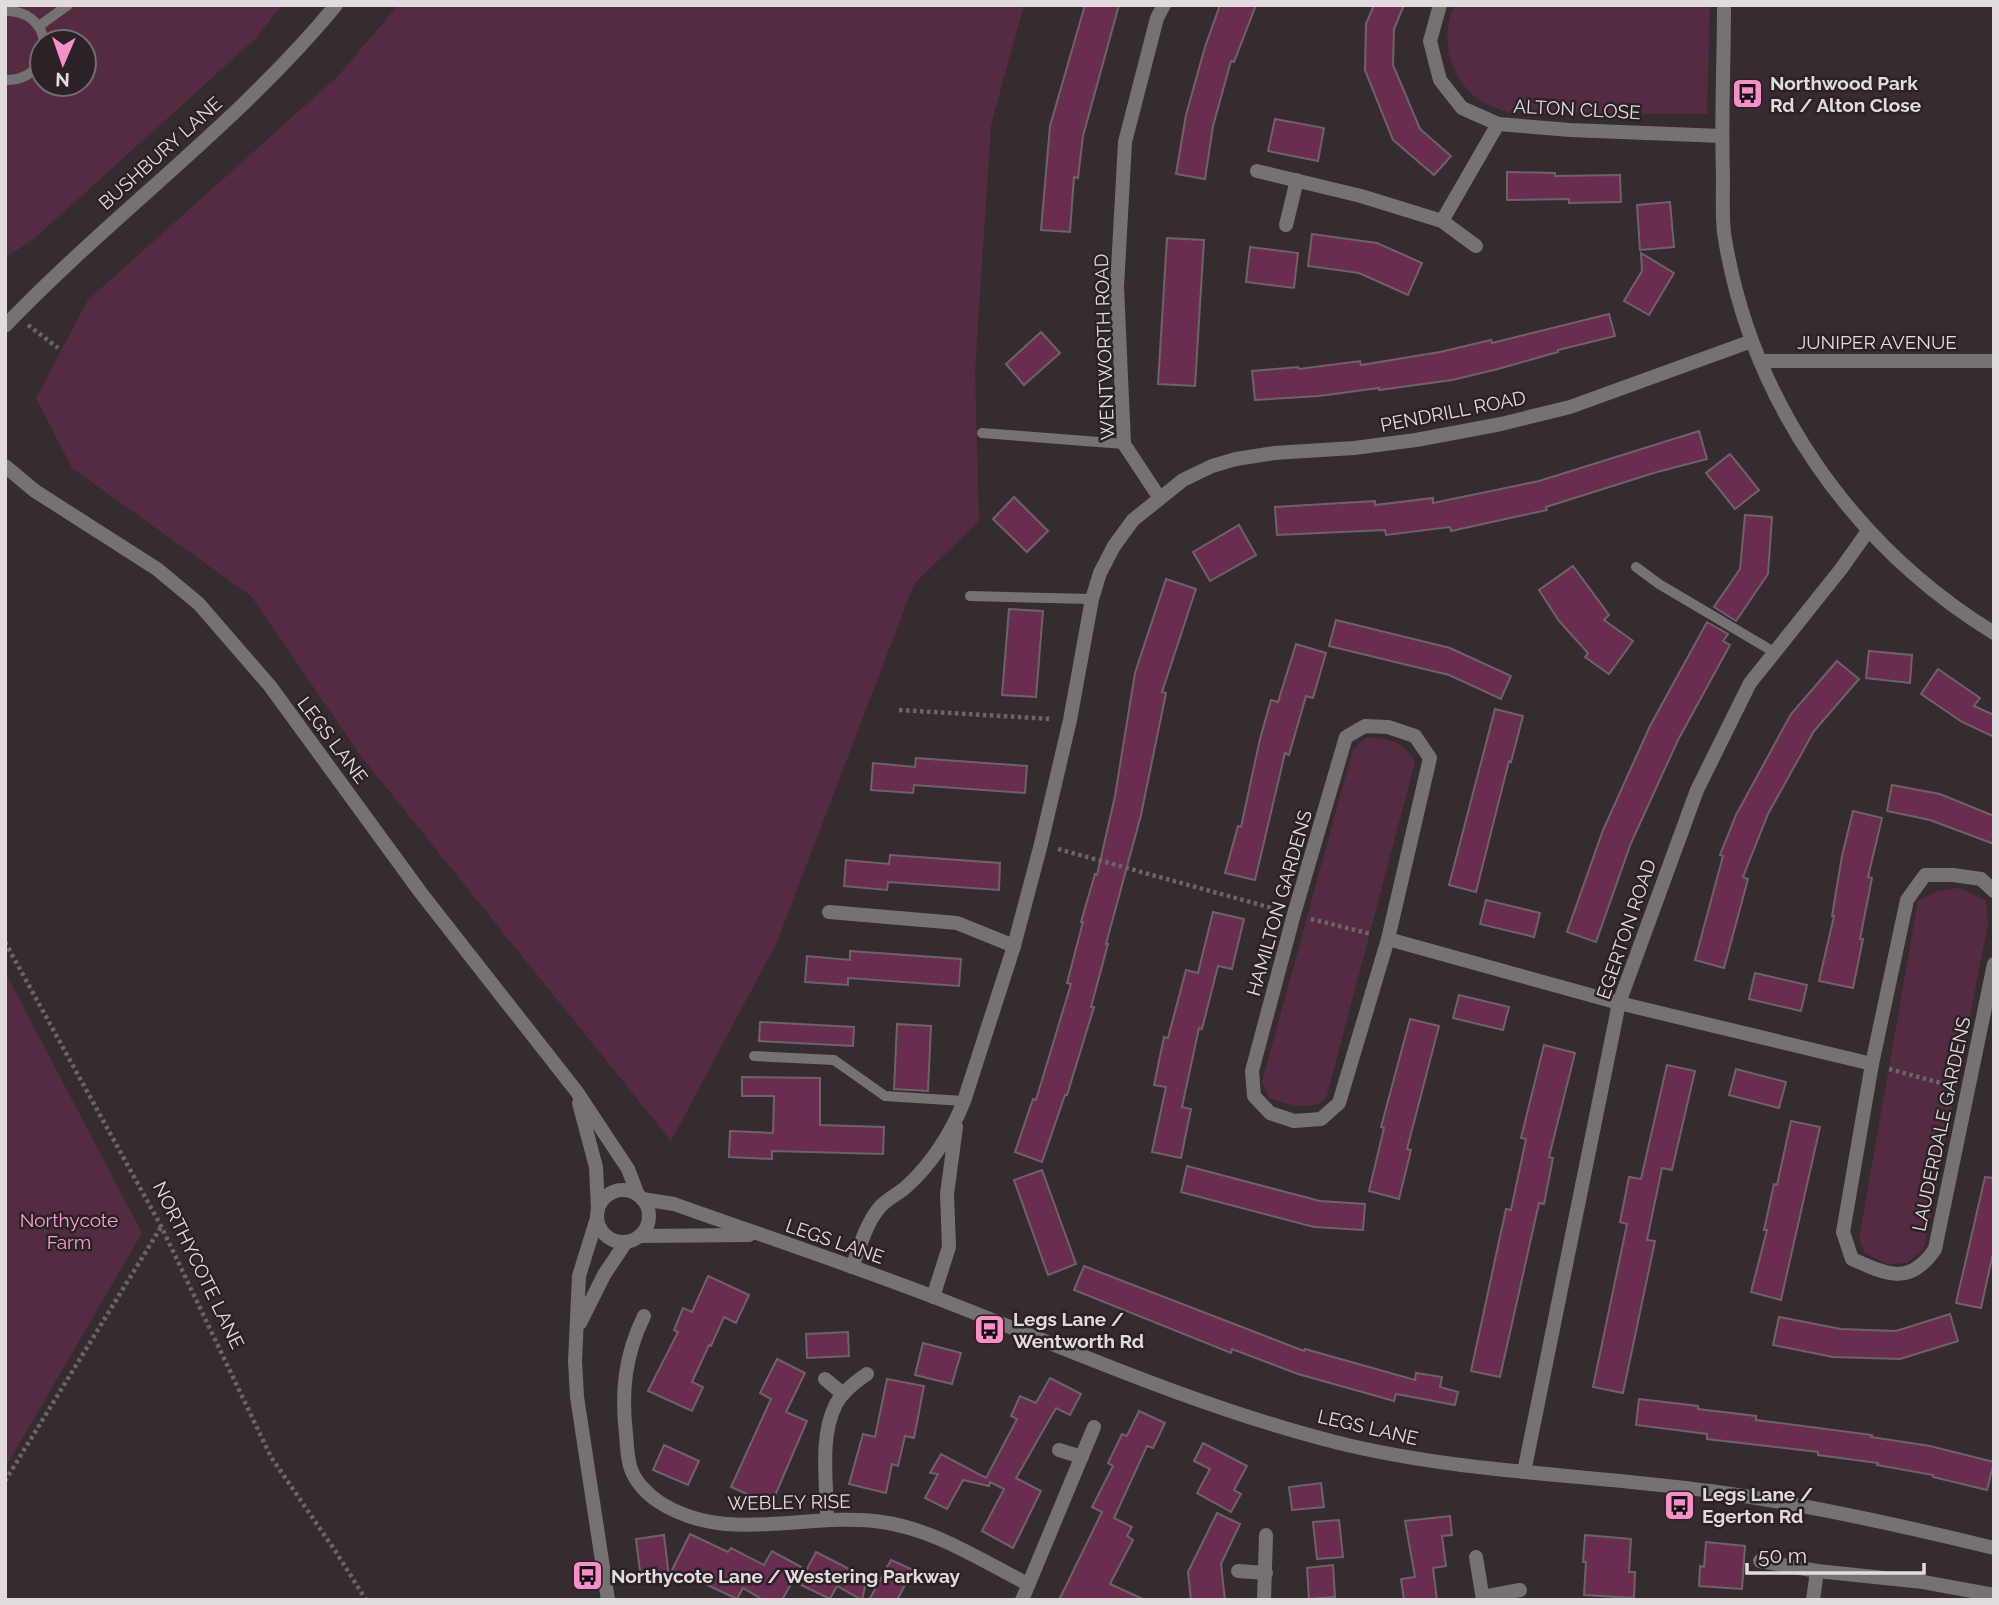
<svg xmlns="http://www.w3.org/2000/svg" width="1999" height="1605" viewBox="0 0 1999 1605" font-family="Raleway,sans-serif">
	<rect width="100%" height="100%" fill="#352c30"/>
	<g fill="#542b41" fill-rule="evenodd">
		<path d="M5 5H282L255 39 35 238 5 258ZM42 42H84V84H42Z"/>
		<path d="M398 5H1024L991 125 975 371 979 521 914 584 777 942 671 1141 360 755 251 596 72 468 36 398 88 300 339 75Z"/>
		<path d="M1454 5H1710L1707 114 1510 113C1500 109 1487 106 1479 100 1448 76 1440 40 1454 5Z"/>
		<path d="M1367 737C1391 739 1403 741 1415 762L1326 1099C1306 1112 1290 1105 1269 1098L1262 1082 1353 749Z"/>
		<path d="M1959 888 1986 900 1988 924 1924 1249 1907 1263 1886 1264 1865 1253 1859 1239 1918 901 1937 891Z"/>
		<path d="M5 972 142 1233 5 1468Z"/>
	</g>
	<g fill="#6a2d4f" stroke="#6d6367" stroke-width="2">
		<path d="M1085 5H1119L1083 136 1078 178 1074 177 1070 232 1041 230 1050 126Z"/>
		<path d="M1220 5H1256L1234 62 1231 61 1213 126 1205 179 1176 174 1186 115 1205 47Z"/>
		<path d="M1374 5H1404L1394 29 1393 65 1420 129 1451 156 1434 175 1393 140 1365 70 1366 24Z"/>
		<path d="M1275 119 1324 128 1318 161 1268 151Z"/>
		<path d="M1507 172 1555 173V176L1620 175 1621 202 1569 203V199L1507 200Z"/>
		<path d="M1670 202 1674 247 1640 250 1637 205Z"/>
		<path d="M1312 234 1377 243 1422 263 1408 295 1359 273 1308 266Z"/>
		<path d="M1167 238 1204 240 1195 386 1158 384Z"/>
		<path d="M1250 247 1298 253 1294 288 1246 282Z"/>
		<path d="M1641 253 1674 273 1649 315 1624 301 1642 271Z"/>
		<path d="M1609 314 1615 336 1558 350V352L1498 369 1452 380 1379 390V388L1319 396 1255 400 1252 371 1298 367 1299 369 1360 361 1361 365 1440 352 1491 340 1492 343Z"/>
		<path d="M1041 332 1060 353 1024 385 1006 364Z"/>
		<path d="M1699 431 1707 459 1657 472 1546 507 1547 510 1451 531 1450 527 1386 535 1385 530 1277 535 1275 507 1375 501V505L1433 498V503L1539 481Z"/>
		<path d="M1730 454 1759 490 1735 509 1706 473Z"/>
		<path d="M1014 497 1048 531 1027 552 993 519Z"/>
		<path d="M1745 515 1772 517 1768 574 1736 621 1714 607 1740 569Z"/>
		<path d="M1239 525 1256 555 1210 581 1193 552Z"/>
		<path d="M1573 566 1609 615 1604 620 1633 641 1609 674 1585 657 1588 653 1559 621 1539 590Z"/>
		<path d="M1166 579 1196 589 1162 692 1166 693 1141 815 1106 944H1108L1091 1007H1094L1067 1095H1065L1042 1162 1015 1152 1033 1099 1036 1100 1071 984 1067 983 1083 922H1081L1095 874 1097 875 1115 796 1135 673Z"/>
		<path d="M1009 609 1043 611 1036 697 1002 695Z"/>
		<path d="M1336 620 1450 648 1511 676 1501 699 1449 675 1329 646Z"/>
		<path d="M1707 622 1728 634 1723 641 1730 645 1678 740 1631 843 1596 942 1567 932 1603 830 1650 726Z"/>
		<path d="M1296 644 1326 653 1313 698 1306 696 1289 755 1285 753 1255 880 1225 873 1238 826 1241 827 1260 739 1271 700 1278 702Z"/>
		<path d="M1869 651 1912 655 1910 683 1866 678Z"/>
		<path d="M1837 661 1859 679 1814 731 1768 814 1743 877 1748 879 1724 968 1695 960 1723 856 1720 855 1736 815 1791 714Z"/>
		<path d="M1938 669 1980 698 1974 706 1994 715V737L1962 722 1921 694Z"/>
		<path d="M1495 709 1523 716 1511 762 1509 761 1476 892 1449 885Z"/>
		<path d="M916 758 1027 766 1025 793 914 785 913 793 871 790 873 763 915 767Z"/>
		<path d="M1892 785 1940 794 1994 816V844L1930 820 1887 811Z"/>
		<path d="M1853 811 1882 818 1868 877 1872 878 1860 939H1863L1853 988 1819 981 1834 916H1832L1842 856Z"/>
		<path d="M890 855 1000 863 999 890 888 882 887 890 844 886 846 860 889 864Z"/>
		<path d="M1486 900 1540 913 1534 937 1480 924Z"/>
		<path d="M1213 912 1244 919 1232 969 1218 966 1202 1029 1199 1028 1182 1107 1191 1109 1181 1158 1152 1152 1166 1087 1154 1085 1164 1037 1168 1038 1186 970 1198 973Z"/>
		<path d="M850 951 961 959 959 986 848 978V985L805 982 807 956 850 960Z"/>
		<path d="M1755 973 1807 985 1801 1011 1749 999Z"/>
		<path d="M1459 995 1509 1007 1503 1030 1453 1018Z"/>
		<path d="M1410 1019 1439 1026 1407 1149 1411 1150 1399 1199 1369 1191 1384 1128 1381 1127Z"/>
		<path d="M760 1022 854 1027 853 1046 759 1041Z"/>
		<path d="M897 1024 931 1026 928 1091 894 1089Z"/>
		<path d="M1544 1045 1575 1053 1549 1157 1553 1158 1544 1204 1539 1203 1500 1377 1471 1371 1506 1209 1511 1210 1526 1139 1521 1138Z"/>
		<path d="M1667 1065 1695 1071 1672 1170 1662 1168 1647 1240 1655 1241 1623 1393 1593 1387 1627 1224 1620 1222 1629 1177 1641 1179Z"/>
		<path d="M1736 1069 1786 1082 1779 1108 1729 1095Z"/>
		<path d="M742 1077 820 1078V1125L884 1127 883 1154 772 1151V1159L729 1157 730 1131 773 1133 774 1096H742Z"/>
		<path d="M1791 1121 1820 1127 1781 1300 1751 1292 1767 1230H1764L1774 1184 1777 1185Z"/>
		<path d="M1187 1166 1320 1201 1365 1204 1363 1230 1314 1227 1181 1192Z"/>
		<path d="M1042 1170 1076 1264 1048 1275 1014 1180Z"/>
		<path d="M1985 1177 1994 1178V1249L1981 1308 1956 1303Z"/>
		<path d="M1084 1266 1304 1351 1305 1349 1415 1380 1416 1373 1442 1377 1440 1387 1458 1392 1455 1405 1396 1394 1394 1401 1298 1374 1232 1349 1231 1353 1074 1290Z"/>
		<path d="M708 1276 749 1295 736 1323 724 1317 711 1346 709 1345 692 1382 703 1387 692 1411 648 1391 678 1332 674 1330 683 1308 692 1312Z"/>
		<path d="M1950 1314 1958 1341 1900 1359 1833 1357 1773 1345 1779 1317 1841 1329 1896 1331Z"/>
		<path d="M848 1332 849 1356 807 1358 806 1334Z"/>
		<path d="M923 1343 961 1353 952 1384 915 1375Z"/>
		<path d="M777 1359 805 1373 786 1412 807 1421 771 1505 731 1487 771 1399 760 1393Z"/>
		<path d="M1050 1378 1081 1394 1070 1415 1056 1408 1016 1478 1041 1491 1013 1548 982 1531 1004 1489 990 1482 989 1486 963 1480 947 1509 925 1498 938 1474 930 1473 941 1454 986 1478 1017 1419 1011 1416 1020 1396 1036 1403Z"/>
		<path d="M887 1379 924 1386 914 1438 905 1436 898 1466 892 1464 886 1493 849 1484 863 1434 875 1437Z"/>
		<path d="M1639 1399 1698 1406V1409L1756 1416V1420L1872 1435 1871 1437 1930 1446 1994 1462 1987 1490 1933 1477V1475L1877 1465 1878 1463 1818 1455V1452L1707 1439V1434L1636 1425Z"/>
		<path d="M1139 1411 1165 1423 1153 1448 1147 1446 1114 1518 1132 1527 1127 1536 1133 1540 1110 1584 1145 1600H1059L1102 1512 1092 1507 1113 1466 1108 1463 1122 1434 1127 1436Z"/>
		<path d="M1203 1443 1247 1466 1234 1490 1241 1494 1231 1512 1197 1493 1210 1469 1194 1461Z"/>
		<path d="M664 1445 699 1461 688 1485 653 1470Z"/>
		<path d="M1321 1483 1324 1507 1292 1510 1289 1487Z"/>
		<path d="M1217 1513 1240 1524 1221 1564 1225 1600H1191L1188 1572Z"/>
		<path d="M1450 1516 1452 1535 1442 1536 1446 1566 1433 1568 1437 1600H1404L1401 1579 1415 1577 1405 1521Z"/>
		<path d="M1339 1520 1343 1557 1317 1559 1313 1522Z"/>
		<path d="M690 1534 728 1552 731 1548 764 1565 772 1551 801 1567 782 1600H763L743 1588 737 1599 686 1575 669 1576Z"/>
		<path d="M664 1535 669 1577 641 1579 636 1539Z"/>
		<path d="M1585 1535 1631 1539 1629 1572H1635L1634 1598 1584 1595 1586 1562H1583Z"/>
		<path d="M1706 1542 1745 1546 1742 1589 1699 1586 1700 1566 1704 1567Z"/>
		<path d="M816 1552 867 1578 862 1600 837 1586 830 1599 799 1584Z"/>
		<path d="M891 1560 913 1570 897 1600H869Z"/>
		<path d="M1333 1565 1335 1597 1309 1599 1307 1568Z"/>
	</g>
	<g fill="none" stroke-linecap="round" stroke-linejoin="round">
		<g stroke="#6c6467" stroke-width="4.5" stroke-dasharray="3.5 3.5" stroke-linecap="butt">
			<path d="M28 325 58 348"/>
			<path d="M899 710 1052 719"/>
			<path d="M1058 849 1279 910"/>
			<path d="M1311 919 1371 934"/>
			<path d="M5 942 161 1226 271 1457 336 1552 366 1600"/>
			<path d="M1889 1069 1952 1086"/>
			<path d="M5 1481 161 1227"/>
		</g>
		<g stroke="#767173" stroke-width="10">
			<path d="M5 11C25 10 42 22 44 42"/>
			<path d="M39 26 68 5"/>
			<path d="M5 80C23 80 33 74 42 59"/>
			<path d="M982 433 1124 444"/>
			<path d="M1636 567 1659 584 1774 652"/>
			<path d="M970 596 1092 599"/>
			<path d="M754 1056 834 1060 885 1096 964 1101"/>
		</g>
		<g stroke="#767173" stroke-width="14">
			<path d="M1440 5 1430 41 1440 80 1462 108 1498 124 1570 130 1722 136"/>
			<path d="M1724 5C1724 62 1721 118 1723 175 1723 194 1722 214 1724 233 1750 400 1851 545 1994 633"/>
			<path d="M1257 171 1361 196 1442 221 1476 246"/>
			<path d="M1442 221 1498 124"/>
			<path d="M1286 225 1297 180"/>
			<path d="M1760 361H1994"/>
			<path d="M1159 497 1124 444 1117 287 1125 142 1157 18 1164 5"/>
			<path d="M1365 726 1388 727 1415 736 1430 758 1388 939 1339 1103 1321 1119 1294 1121 1270 1113 1254 1096 1252 1071 1294 914 1346 737Z"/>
			<path d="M1994 891 1981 879 1953 875H1925L1907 900 1872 1064 1843 1232 1852 1259C1888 1275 1910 1286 1935 1249L1994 964"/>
			<path d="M829 912 957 923 1014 946"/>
			<path d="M1388 939 1619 1003 1872 1064"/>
			<path d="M642 1199 674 1204C761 1235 848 1264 934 1297 1066 1348 1197 1407 1335 1442 1458 1473 1585 1474 1710 1491 1806 1504 1900 1525 1994 1548"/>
			<path d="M640 1236 749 1235"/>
			<path d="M852 1267C860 1247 866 1223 880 1207 887 1199 898 1194 906 1187 931 1165 952 1132 964 1101L1014 946 1041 844 1070 720 1092 599 1100 573 1114 546 1133 520 1183 480 1212 466 1236 459 1274 453 1354 448 1416 440 1501 424 1570 407 1752 341"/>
			<path d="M933 1297 949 1247 947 1194 956 1127"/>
			<path d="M644 1316C625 1355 621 1391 626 1434 627 1444 627 1456 630 1466 634 1481 647 1494 659 1502 727 1546 807 1511 882 1522 934 1529 982 1561 1028 1584"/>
			<path d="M825 1379 843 1394"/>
			<path d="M1059 1450 1082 1457"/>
			<path d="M1524 1472 1619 1003 1697 790 1750 683 1841 569 1868 531"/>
			<path d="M827 1519C827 1483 819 1437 836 1404 843 1391 855 1382 867 1374"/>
			<path d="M1476 1557 1483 1600"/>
			<path d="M1760 1561 1817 1571 1923 1582 1994 1595"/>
			<path d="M1238 1571 1266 1573"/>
			<path d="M1483 1597 1520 1590"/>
			<path d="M1022 1600 1094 1427"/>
			<path d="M1264 1600 1266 1535"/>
			<path d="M1813 1600 1817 1571"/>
		</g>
		<g stroke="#767173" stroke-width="14">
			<path d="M5 326C111 215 238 124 336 5"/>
			<path d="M5 466 35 491 157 569 199 604 270 686 421 893 577 1092 628 1169 638 1195"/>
			<path d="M579 1103 596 1167 598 1210"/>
			<circle cx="623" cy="1216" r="26"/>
			<path d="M597 1218 579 1276 575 1361 577 1397 608 1600"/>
			<path d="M580 1323 604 1275 626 1242"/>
		</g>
	</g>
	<defs>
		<symbol id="bus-square" viewBox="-11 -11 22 22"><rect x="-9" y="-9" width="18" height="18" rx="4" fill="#fa8fc7" stroke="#2a2226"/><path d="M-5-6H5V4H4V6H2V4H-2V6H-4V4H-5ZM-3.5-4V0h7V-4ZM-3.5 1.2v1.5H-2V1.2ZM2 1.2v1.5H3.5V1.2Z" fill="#111"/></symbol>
	</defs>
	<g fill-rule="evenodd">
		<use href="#bus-square" x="1730" y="76" width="35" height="35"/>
		<use href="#bus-square" x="972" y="1312" width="35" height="35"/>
		<use href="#bus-square" x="1662" y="1488" width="35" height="35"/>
		<use href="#bus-square" x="570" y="1558" width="35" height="35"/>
	</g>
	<g text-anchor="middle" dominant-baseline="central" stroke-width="5" stroke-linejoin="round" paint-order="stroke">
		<g font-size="19" font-weight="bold" fill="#e1dbde" stroke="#2a2226" text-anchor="start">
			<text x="1770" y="83">Northwood Park<tspan x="1770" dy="22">Rd / Alton Close</tspan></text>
			<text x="1013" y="1319">Legs Lane /<tspan x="1013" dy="22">Wentworth Rd</tspan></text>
			<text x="1702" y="1494">Legs Lane /<tspan x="1702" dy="22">Egerton Rd</tspan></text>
			<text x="611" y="1576">Northycote Lane / Westering Parkway</text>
		</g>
		<g font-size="19" fill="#e1dbde" stroke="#2a2226">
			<text transform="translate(1577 109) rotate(3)">ALTON CLOSE</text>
			<text transform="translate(160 153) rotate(-42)">BUSHBURY LANE</text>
			<text x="1877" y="342">JUNIPER AVENUE</text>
			<text transform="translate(1104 347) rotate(-92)">WENTWORTH ROAD</text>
			<text transform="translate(1453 411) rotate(-11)">PENDRILL ROAD</text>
			<text transform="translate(333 740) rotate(53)">LEGS LANE</text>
			<text transform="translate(1279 903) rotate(-74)">HAMILTON GARDENS</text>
			<text transform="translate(1626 929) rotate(-71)">EGERTON ROAD</text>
			<text transform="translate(1941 1124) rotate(-78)">LAUDERDALE GARDENS</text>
			<text transform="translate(835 1241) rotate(19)">LEGS LANE</text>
			<text transform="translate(199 1265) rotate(64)">NORTHYCOTE LANE</text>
			<text transform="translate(1368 1427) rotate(13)">LEGS LANE</text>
			<text transform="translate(789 1502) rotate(-1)">WEBLEY RISE</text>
		</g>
		<g font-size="19" fill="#fd9ecf" stroke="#2a2226">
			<text x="69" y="1220">Northycote<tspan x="69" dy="22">Farm</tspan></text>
		</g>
	</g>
	<rect width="1999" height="1605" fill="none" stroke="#e1dbde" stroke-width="14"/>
	<g transform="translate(63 63) rotate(182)"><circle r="33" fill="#2a2226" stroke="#736c70" stroke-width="2"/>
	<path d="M0-5L12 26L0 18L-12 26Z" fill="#fa8fc7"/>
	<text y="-10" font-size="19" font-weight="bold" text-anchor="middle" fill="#e1dbde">N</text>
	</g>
	<path d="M1747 1563v10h177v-10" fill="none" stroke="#e1dbde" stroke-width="3.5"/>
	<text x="1758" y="1563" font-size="21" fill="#e1dbde" stroke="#2a2226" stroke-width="5" paint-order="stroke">50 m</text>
</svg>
